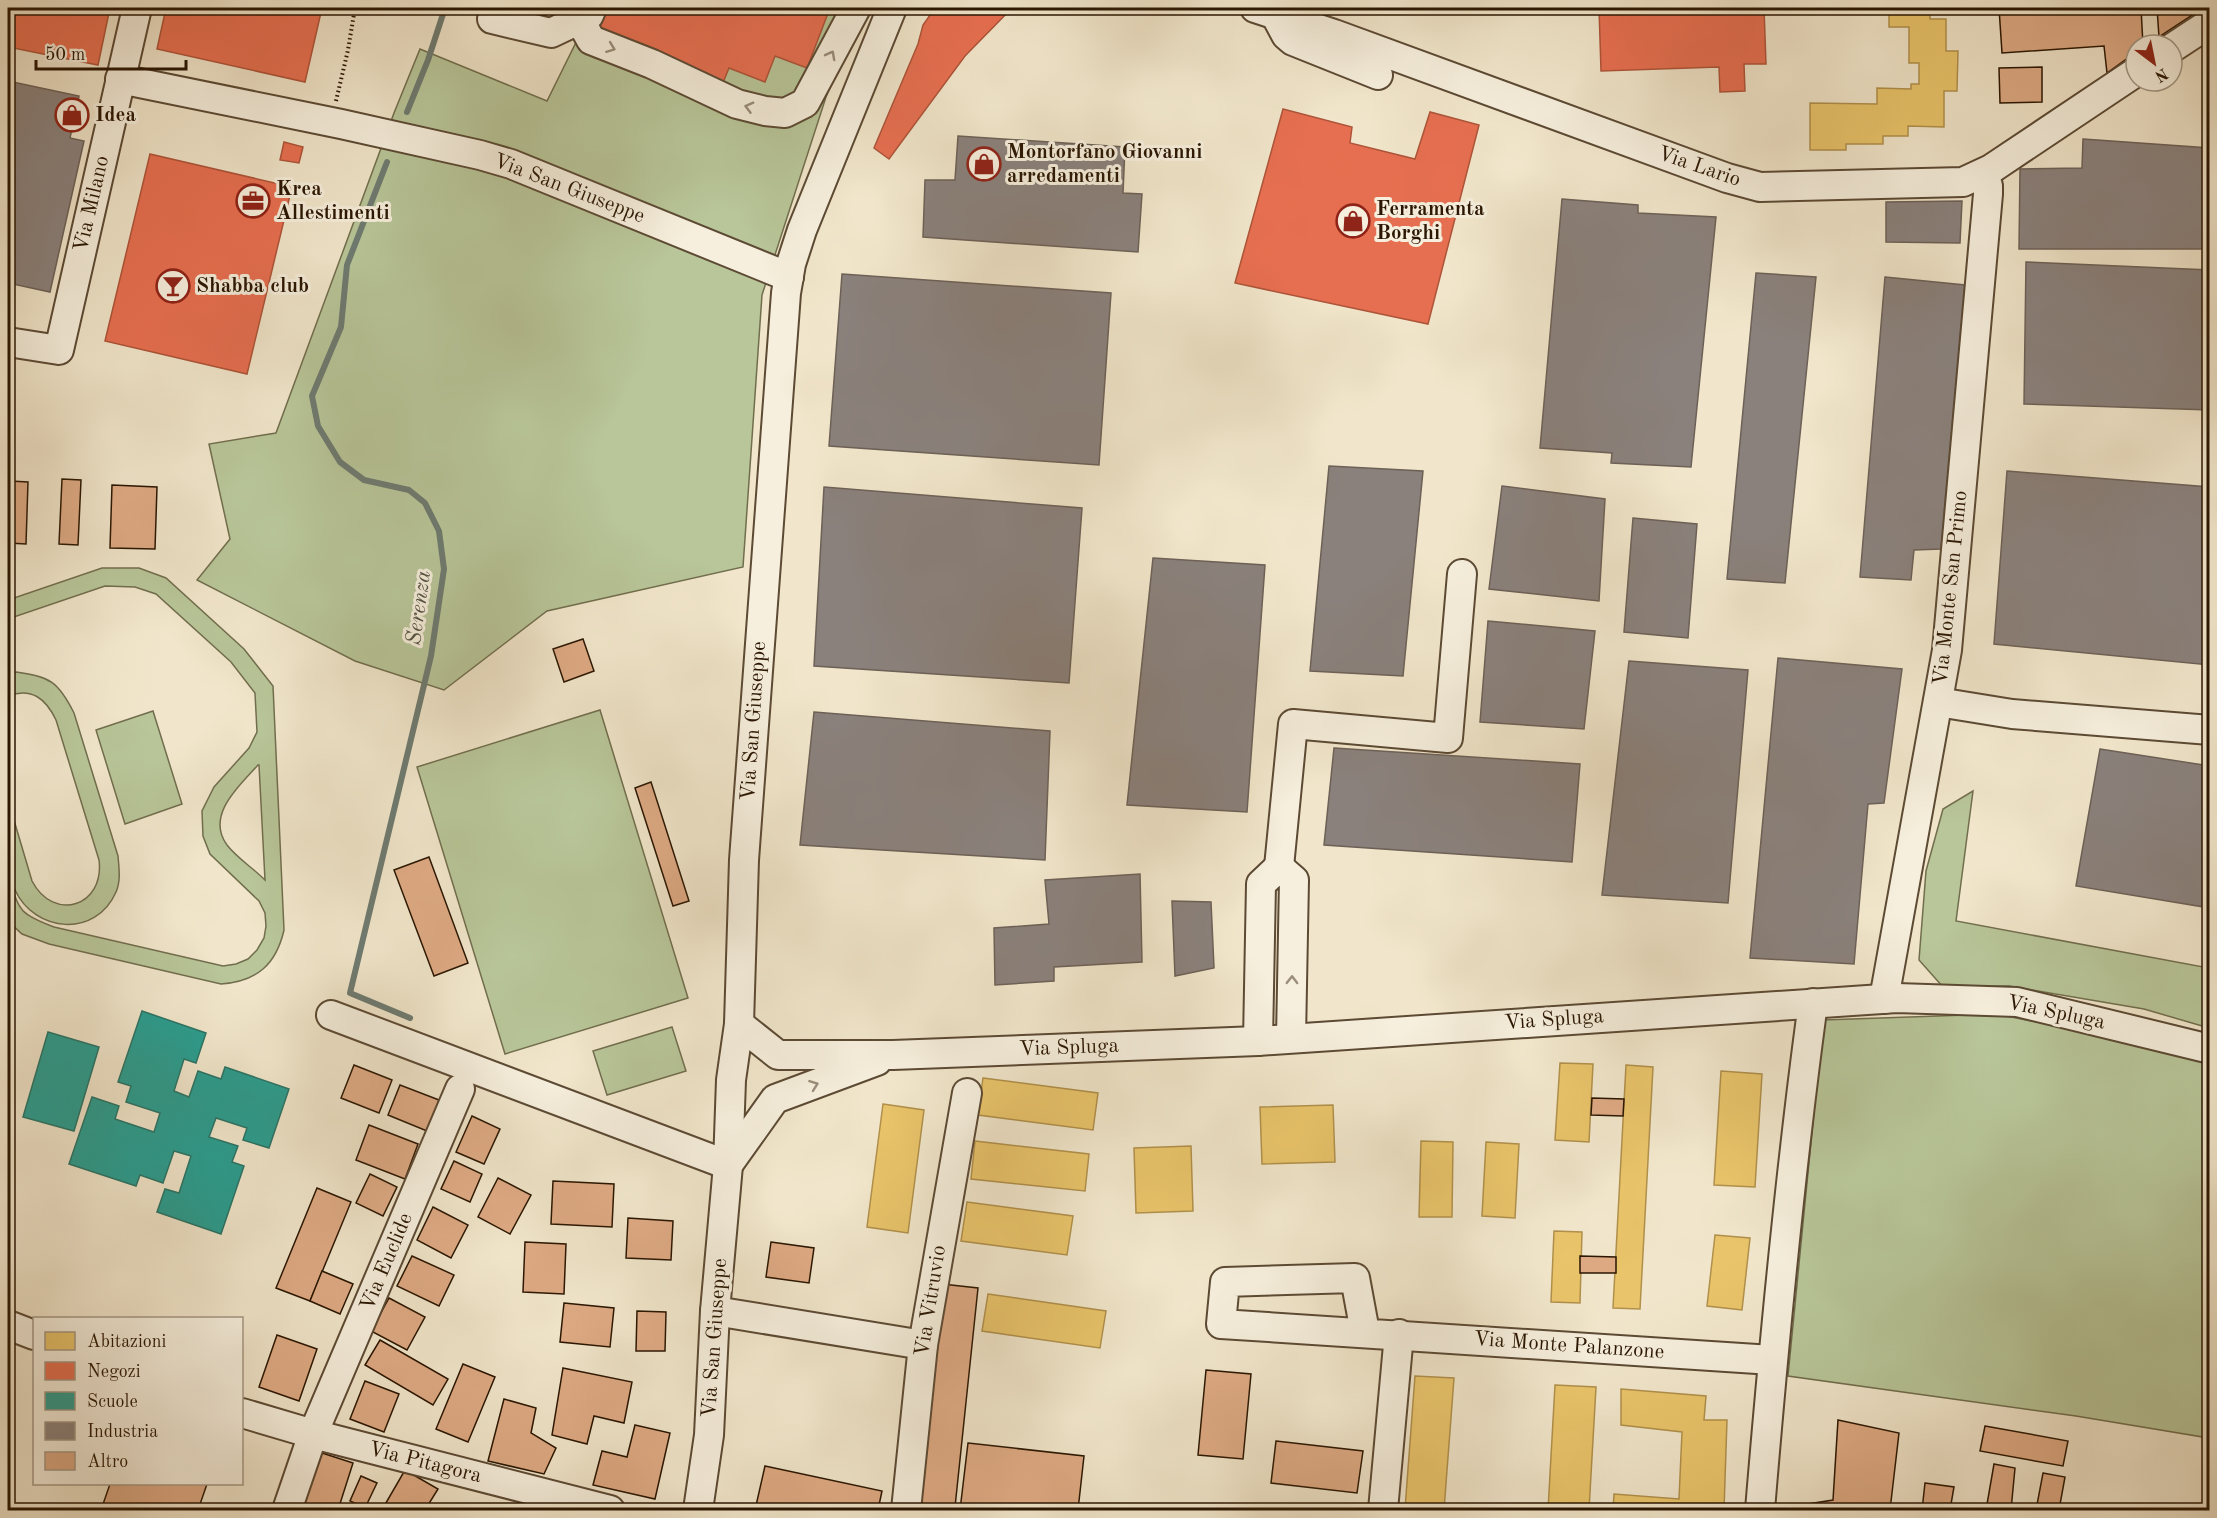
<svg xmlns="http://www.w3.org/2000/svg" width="2217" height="1518" viewBox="0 0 2217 1518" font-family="'Old Standard TT',serif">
	<rect width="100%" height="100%" fill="#f1e6cb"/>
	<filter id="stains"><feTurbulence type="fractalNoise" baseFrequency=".00333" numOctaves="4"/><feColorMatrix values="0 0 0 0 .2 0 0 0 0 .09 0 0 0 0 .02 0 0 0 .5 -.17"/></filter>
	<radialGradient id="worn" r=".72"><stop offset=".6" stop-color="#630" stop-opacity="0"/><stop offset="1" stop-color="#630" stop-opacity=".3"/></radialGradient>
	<g fill="#b8c699" stroke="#716e4e" stroke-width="1.5" fill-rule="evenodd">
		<path d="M593 8H862L826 97 762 295 743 567 547 611 444 690 355 661 197 580 230 539 209 444 276 433 394 113 420 49 547 101Z"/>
		<path d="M102 568H139L166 578 244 649 273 686 284 930C276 965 257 981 221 984L49 944 22 934 8 921V873C19 909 16 913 54 927L223 966 236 964 248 959 257 950 264 938 266 926 265 913 259 901 210 854 203 836 202 811 214 787 249 748 257 732 255 693 231 662 156 594 135 587 105 586 8 619V600ZM258 765H259L265 880C253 868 237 858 227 845 205 815 240 785 258 765Z"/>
		<path d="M16 672C50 677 58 681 74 713L118 856C119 868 121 881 116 892 96 938 35 933 15 890 2 863 7 829 8 800L32 881C54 923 105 906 99 860L56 720C46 699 32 687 8 696V675Z"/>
		<path d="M600 710 688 998 505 1054 417 767Z"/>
		<path d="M153 711 182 804 125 824 96 730Z"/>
		<path d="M1973 791 1956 921 2209 968V1028L2144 1009 2009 986 1943 987 1919 960 1926 871 1943 809Z"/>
		<path d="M1996 1014 2154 1045 2209 1060V1438L2076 1416 1788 1376 1823 1020Z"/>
		<path d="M672 1027 686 1071 607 1095 593 1051Z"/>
	</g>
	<g fill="#e9c46a" stroke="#b0904b" stroke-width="1.5">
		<path d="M1889 8H1930V19H1946V51H1958L1957 91H1944V127L1908 126V136H1883V144H1846V150H1810V103L1877 104V88L1911 89V84H1919V63H1909V27H1889Z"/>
		<path d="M1560 1063 1593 1064 1589 1142 1555 1140Z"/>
		<path d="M1626 1065 1653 1067 1640 1309 1613 1308Z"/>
		<path d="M1721 1071 1762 1074 1755 1187 1714 1185Z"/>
		<path d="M983 1078 1098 1093 1093 1130 978 1115Z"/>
		<path d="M883 1104 924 1110 908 1233 867 1227Z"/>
		<path d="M1333 1105 1335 1162 1262 1164 1260 1107Z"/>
		<path d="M975 1141 1089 1154 1085 1191 971 1179Z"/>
		<path d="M1421 1141 1453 1142 1452 1217H1419Z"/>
		<path d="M1486 1142 1519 1144 1515 1218 1482 1216Z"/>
		<path d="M1191 1146 1193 1211 1136 1213 1134 1148Z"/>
		<path d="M967 1202 1073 1216 1067 1255 961 1241Z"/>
		<path d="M1554 1231 1582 1232 1580 1303 1551 1302Z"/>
		<path d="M1715 1235 1750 1238 1742 1310 1707 1306Z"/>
		<path d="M988 1294 1106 1311 1100 1348 982 1331Z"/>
		<path d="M1415 1376 1454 1378 1444 1510 1405 1509Z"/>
		<path d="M1555 1385 1596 1387 1589 1510H1548Z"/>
		<path d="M1621 1389 1706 1396 1704 1420H1727L1724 1510H1613L1614 1494 1679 1499 1682 1432 1621 1425Z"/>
	</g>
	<g fill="#e76f51" stroke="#ae5439" stroke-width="1.5">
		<path d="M8 8H110L98 65 8 47Z"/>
		<path d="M166 8H322L305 82 157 49Z"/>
		<path d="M607 8H830L807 68 775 56 765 82 729 68 722 85 596 37Z"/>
		<path d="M935 8H1012L965 56 889 159 874 148 918 44 923 25Z"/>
		<path d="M1599 8H1764L1766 64H1744L1745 91 1720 92 1719 67 1601 71Z"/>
		<path d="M1283 109 1352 127 1350 143 1415 159 1430 112 1479 125 1428 324 1235 283Z"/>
		<path d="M284 142 303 147 299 163 280 160Z"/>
		<path d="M150 154 292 187 247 374 105 341Z"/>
	</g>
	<g fill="#2a9d8f" stroke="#2a7465" stroke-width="1.5">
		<path d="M142 1011 206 1033 196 1063 184 1059 174 1091 189 1097 198 1071 221 1079 225 1067 289 1089 269 1148 243 1140 247 1128 216 1118 209 1137 238 1146 232 1162 244 1166 221 1234 157 1212 165 1189 179 1193 191 1156 174 1151 163 1183 140 1175 136 1186 69 1164 92 1097 119 1106 115 1119 154 1132 160 1113 126 1102 131 1086 118 1082Z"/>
		<path d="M48 1032 99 1047 74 1131 23 1117Z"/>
	</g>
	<g fill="#8a817c" stroke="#6d6157" stroke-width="1.5">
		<path d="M8 81 79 96 70 138 84 141 50 292 8 283Z"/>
		<path d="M958 136 1125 147 1123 193 1142 194 1138 252 923 237 925 180H955Z"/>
		<path d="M2083 139 2210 148V249H2019L2020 169 2082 168Z"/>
		<path d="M1562 199 1638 205V213L1716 217 1691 467 1611 463 1612 453 1540 448Z"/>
		<path d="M1962 201 1960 243 1886 242V202Z"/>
		<path d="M2026 262 2210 270V410L2024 404Z"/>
		<path d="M1756 273 1816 277 1785 583 1727 579Z"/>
		<path d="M842 274 1111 293 1099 465 829 446Z"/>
		<path d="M1885 277 1965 285 1941 549 1914 550 1911 580 1860 577Z"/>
		<path d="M1329 466 1423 471 1403 676 1310 671Z"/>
		<path d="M2007 471 2210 487V665L1994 644Z"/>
		<path d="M1502 486 1605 499 1599 601 1489 589Z"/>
		<path d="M824 487 1082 508 1069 683 814 666Z"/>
		<path d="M1633 518 1697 524 1688 638 1624 632Z"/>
		<path d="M1153 558 1265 565 1247 812 1127 805Z"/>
		<path d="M1488 621 1595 631 1584 729 1480 722Z"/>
		<path d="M1778 658 1902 669 1884 803 1868 804 1854 964 1750 958Z"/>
		<path d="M1629 661 1748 670 1728 903 1602 895Z"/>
		<path d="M814 712 1050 731 1045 860 800 845Z"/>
		<path d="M1334 748 1580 764 1572 862 1324 845Z"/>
		<path d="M2100 749 2210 766V908L2076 886Z"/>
		<path d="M1140 874 1142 962 1054 967V981L995 985 994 928 1049 924 1045 880Z"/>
		<path d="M1172 901 1211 902 1214 968 1175 976Z"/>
	</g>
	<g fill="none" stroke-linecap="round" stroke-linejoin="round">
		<g stroke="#6e7b71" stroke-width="6">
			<path d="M407 112 428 60 445 8"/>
			<path d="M387 162 347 265 341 327 312 396 318 426 340 462 364 480 409 490 425 503 439 531 444 569 431 656 350 993 410 1018"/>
		</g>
	</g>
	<g fill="#deaa84" stroke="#2a1602" stroke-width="1.5">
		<path d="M518 8H548L546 15Z"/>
		<path d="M1999 8H2141L2143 45H2136V52L2107 73 2104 46 2002 53Z"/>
		<path d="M2157 8H2193L2194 14 2159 37Z"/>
		<path d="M2042 67V102L2000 103 1999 68Z"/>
		<path d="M62 479 81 480 78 545 59 544Z"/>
		<path d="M10 481 28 482 26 544 8 543Z"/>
		<path d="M112 485 157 487 155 549 110 548Z"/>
		<path d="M583 639 594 671 564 682 553 649Z"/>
		<path d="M651 782 689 901 673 906 635 788Z"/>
		<path d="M429 857 468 963 434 976 394 870Z"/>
		<path d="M354 1065 392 1080 379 1113 341 1098Z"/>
		<path d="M400 1085 439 1100 427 1131 388 1115Z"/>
		<path d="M1592 1098 1624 1099 1623 1116 1591 1115Z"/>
		<path d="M472 1116 500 1129 484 1164 456 1152Z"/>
		<path d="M369 1125 418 1144 405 1179 356 1160Z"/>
		<path d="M454 1161 482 1174 470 1202 441 1189Z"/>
		<path d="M370 1174 397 1187 383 1216 356 1203Z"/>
		<path d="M498 1178 531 1195 510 1234 478 1217Z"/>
		<path d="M553 1181 614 1184 612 1227 551 1224Z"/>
		<path d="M317 1188 351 1202 310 1301 276 1288Z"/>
		<path d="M433 1207 468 1225 451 1258 417 1240Z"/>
		<path d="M628 1218 673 1221 671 1260 626 1258Z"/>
		<path d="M525 1242 566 1244 564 1294 523 1292Z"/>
		<path d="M771 1242 814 1248 809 1283 766 1277Z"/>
		<path d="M412 1256 454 1275 439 1306 397 1286Z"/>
		<path d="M1580 1256 1616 1257V1273H1580Z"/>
		<path d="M322 1271 353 1284 340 1314 310 1301Z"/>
		<path d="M942 1284 978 1288 955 1507 918 1503Z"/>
		<path d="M389 1298 425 1317 407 1350 371 1331Z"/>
		<path d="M564 1303 614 1308 610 1347 560 1342Z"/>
		<path d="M637 1311 666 1312 665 1351H636Z"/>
		<path d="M277 1335 317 1349 299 1401 259 1387Z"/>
		<path d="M380 1340 448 1379 433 1405 365 1365Z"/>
		<path d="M463 1364 495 1377 468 1442 436 1429Z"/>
		<path d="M563 1368 632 1382 624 1423 594 1416 587 1444 552 1435Z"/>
		<path d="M1206 1370 1251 1374 1243 1459 1198 1455Z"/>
		<path d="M365 1381 399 1394 384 1432 350 1419Z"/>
		<path d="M504 1399 536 1408 531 1433 556 1448 544 1474 488 1461Z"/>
		<path d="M1838 1420 1899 1433 1890 1510H1807L1808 1504 1833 1500Z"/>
		<path d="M635 1425 670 1433 655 1499 593 1485 602 1451 627 1457Z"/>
		<path d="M1985 1426 2068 1441 2063 1466 1980 1451Z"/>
		<path d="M1276 1441 1363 1451 1357 1493 1271 1483Z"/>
		<path d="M968 1443 1084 1456 1078 1510H960Z"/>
		<path d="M319 1452 353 1463 338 1510H328L303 1503Z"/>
		<path d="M1994 1464 2015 1468 2011 1510H1986Z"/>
		<path d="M765 1466 882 1491 878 1510H755Z"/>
		<path d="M405 1470 438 1489 425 1510H388L383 1508Z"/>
		<path d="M2043 1473 2065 1477 2059 1510H2036Z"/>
		<path d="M361 1476 377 1483 365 1508 350 1501Z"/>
		<path d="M1925 1483 1954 1487 1950 1510H1922Z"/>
		<path d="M110 1484H207L198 1510H101Z"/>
	</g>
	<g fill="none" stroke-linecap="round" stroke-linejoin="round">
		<defs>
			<g id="minor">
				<path d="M1255 8 1334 34 1727 178 1760 187 1963 182 1991 169 2136 72"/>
				<path d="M492 19 551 33 589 15 592 8"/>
				<path d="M580 20 591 40 652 64 737 104 765 111 785 113 805 103 856 8"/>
				<path d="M1278 20 1286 35 1293 41 1378 75"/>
				<path d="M2172 48 2210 23"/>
				<path d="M120 79 341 124 480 155 511 164 789 277"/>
				<path d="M8 342 59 350 137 8"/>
				<path d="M1938 702 2012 714 2210 730"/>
				<path d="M1279 867 1293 724 1448 738 1462 574"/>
				<path d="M1884 999 1947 650 1988 194V186L1984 173"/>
				<path d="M331 1015 728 1165 775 1099 877 1061"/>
				<path d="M739 1024 778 1055H893L1258 1041 1897 998 2017 1002 2210 1049"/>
				<path d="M1258 1041 1261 884 1279 867 1294 880 1291 1038"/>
				<path d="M715 1311 923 1345"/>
				<path d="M8 1325 34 1335"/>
				<path d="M1365 1332 1355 1278 1225 1282 1221 1324 1772 1360"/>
				<path d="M242 1413 313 1434 610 1510"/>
				<path d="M287 1510 313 1434 460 1089"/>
				<path d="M698 1510 709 1435 715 1311 728 1165 731 1080 739 1024 744 860 786 293 791 264 802 230 892 8"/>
				<path d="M906 1510 923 1345 967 1093"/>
				<path d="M1383 1510 1399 1334"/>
				<path d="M1760 1510C1774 1341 1790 1172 1813 1003"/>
			</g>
		</defs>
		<use href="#minor" stroke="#5c4a34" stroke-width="32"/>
		<path stroke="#2a1602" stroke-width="4" stroke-dasharray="1.5 3" stroke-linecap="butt" d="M336 101 348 50 355 8"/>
		<use href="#minor" stroke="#f6efdd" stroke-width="28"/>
	</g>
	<defs><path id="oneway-chevron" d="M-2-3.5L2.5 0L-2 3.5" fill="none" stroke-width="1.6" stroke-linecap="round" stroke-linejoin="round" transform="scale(1.5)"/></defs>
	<g stroke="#9a8d7a">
		<use href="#oneway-chevron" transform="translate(611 48) rotate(21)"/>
		<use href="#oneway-chevron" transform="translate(831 55) rotate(-62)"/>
		<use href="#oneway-chevron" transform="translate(749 107) rotate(-165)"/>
		<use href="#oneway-chevron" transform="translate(1292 980) rotate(-89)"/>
		<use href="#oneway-chevron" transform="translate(814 1085) rotate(-20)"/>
	</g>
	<defs>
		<symbol id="shop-ring" viewBox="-11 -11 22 22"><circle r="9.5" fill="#f6efdd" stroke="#8f2418" stroke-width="1.5"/><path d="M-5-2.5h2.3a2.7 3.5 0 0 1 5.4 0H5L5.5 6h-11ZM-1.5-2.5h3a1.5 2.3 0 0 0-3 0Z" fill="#8f2418"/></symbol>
		<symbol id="office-ring" viewBox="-11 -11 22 22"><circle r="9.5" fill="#f6efdd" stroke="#8f2418" stroke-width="1.5"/><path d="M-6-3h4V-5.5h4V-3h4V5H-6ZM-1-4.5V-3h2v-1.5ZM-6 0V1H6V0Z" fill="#8f2418"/></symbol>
		<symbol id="bar-ring" viewBox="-11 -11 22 22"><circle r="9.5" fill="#f6efdd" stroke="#8f2418" stroke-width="1.5"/><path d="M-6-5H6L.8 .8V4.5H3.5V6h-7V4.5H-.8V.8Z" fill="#8f2418"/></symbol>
	</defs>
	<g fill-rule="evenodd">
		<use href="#shop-ring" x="53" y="96" width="38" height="38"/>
		<use href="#shop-ring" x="965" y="145" width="38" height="38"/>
		<use href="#office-ring" x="234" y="182" width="38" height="38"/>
		<use href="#shop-ring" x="1334" y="202" width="38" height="38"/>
		<use href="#bar-ring" x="154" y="267" width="38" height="38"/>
	</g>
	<g text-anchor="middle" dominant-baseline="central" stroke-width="6" stroke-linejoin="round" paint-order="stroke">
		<g font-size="21" font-weight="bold" fill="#2a1602" stroke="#f6efdd" text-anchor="start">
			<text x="95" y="115">Idea</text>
			<text x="1007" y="152">Montorfano Giovanni<tspan x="1007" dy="24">arredamenti</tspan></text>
			<text x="276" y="189">Krea<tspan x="276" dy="24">Allestimenti</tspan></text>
			<text x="1376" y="209">Ferramenta<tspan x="1376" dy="24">Borghi</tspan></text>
			<text x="196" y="286">Shabba club</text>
		</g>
		<g font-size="21" fill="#2a1602" stroke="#f6efdd">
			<text transform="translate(1699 167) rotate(19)">Via Lario</text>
			<text transform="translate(569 189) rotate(21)">Via San Giuseppe</text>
			<text transform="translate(92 204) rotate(-77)">Via Milano</text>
			<text transform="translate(1951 588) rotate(-84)">Via Monte San Primo</text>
			<text transform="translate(754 721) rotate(-86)">Via San Giuseppe</text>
			<text transform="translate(2056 1013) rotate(12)">Via Spluga</text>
			<text transform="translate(1554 1020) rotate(-4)">Via Spluga</text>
			<text transform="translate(1069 1048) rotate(-2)">Via Spluga</text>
			<text transform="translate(387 1262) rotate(-67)">Via Euclide</text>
			<text transform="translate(931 1301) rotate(-81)">Via Vitruvio</text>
			<text transform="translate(715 1338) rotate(-86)">Via San Giuseppe</text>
			<text transform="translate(1569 1346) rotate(4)">Via Monte Palanzone</text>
			<text transform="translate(425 1463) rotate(14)">Via Pitagora</text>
		</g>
		<g font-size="22" font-style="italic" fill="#525143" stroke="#f6efdd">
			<text transform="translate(419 608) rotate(-82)">Serenza</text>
		</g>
	</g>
	<rect width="2217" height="1518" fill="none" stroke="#f1e6cb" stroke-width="30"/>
	<rect x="9" y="9" width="2199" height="1500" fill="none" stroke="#2a1602" stroke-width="3"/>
	<rect x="15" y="15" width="2187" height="1488" fill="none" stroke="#2a1602" stroke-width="1.5"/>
	<rect x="33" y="1317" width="210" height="168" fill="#f6efdd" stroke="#a49885" stroke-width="1.5"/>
	<rect x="45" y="1332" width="30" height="18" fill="#e9c46a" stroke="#a49885" stroke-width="1.5"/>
	<text x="87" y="1347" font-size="18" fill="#2a1602">Abitazioni</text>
	<rect x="45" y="1362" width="30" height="18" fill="#e76f51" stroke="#a49885" stroke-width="1.5"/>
	<text x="87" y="1377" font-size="18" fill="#2a1602">Negozi</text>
	<rect x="45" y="1392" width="30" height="18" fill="#2a9d8f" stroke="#a49885" stroke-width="1.5"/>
	<text x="87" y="1407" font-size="18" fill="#2a1602">Scuole</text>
	<rect x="45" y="1422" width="30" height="18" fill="#8a817c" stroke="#a49885" stroke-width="1.5"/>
	<text x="87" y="1437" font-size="18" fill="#2a1602">Industria</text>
	<rect x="45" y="1452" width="30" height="18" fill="#deaa84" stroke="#a49885" stroke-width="1.5"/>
	<text x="87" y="1467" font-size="18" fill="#2a1602">Altro</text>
	<g transform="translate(2154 63) rotate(148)"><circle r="28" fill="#f6efdd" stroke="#a49885" stroke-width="1.5"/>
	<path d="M0-4.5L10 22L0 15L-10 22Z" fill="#8f2418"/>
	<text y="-9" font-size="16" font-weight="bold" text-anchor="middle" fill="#2a1602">N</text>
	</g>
	<path d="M36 60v9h150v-9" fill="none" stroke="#2a1602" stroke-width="3"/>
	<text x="45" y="60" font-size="18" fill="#2a1602" stroke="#f6efdd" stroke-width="4.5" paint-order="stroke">50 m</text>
	<rect width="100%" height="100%" filter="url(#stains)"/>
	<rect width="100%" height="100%" fill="url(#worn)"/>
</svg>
